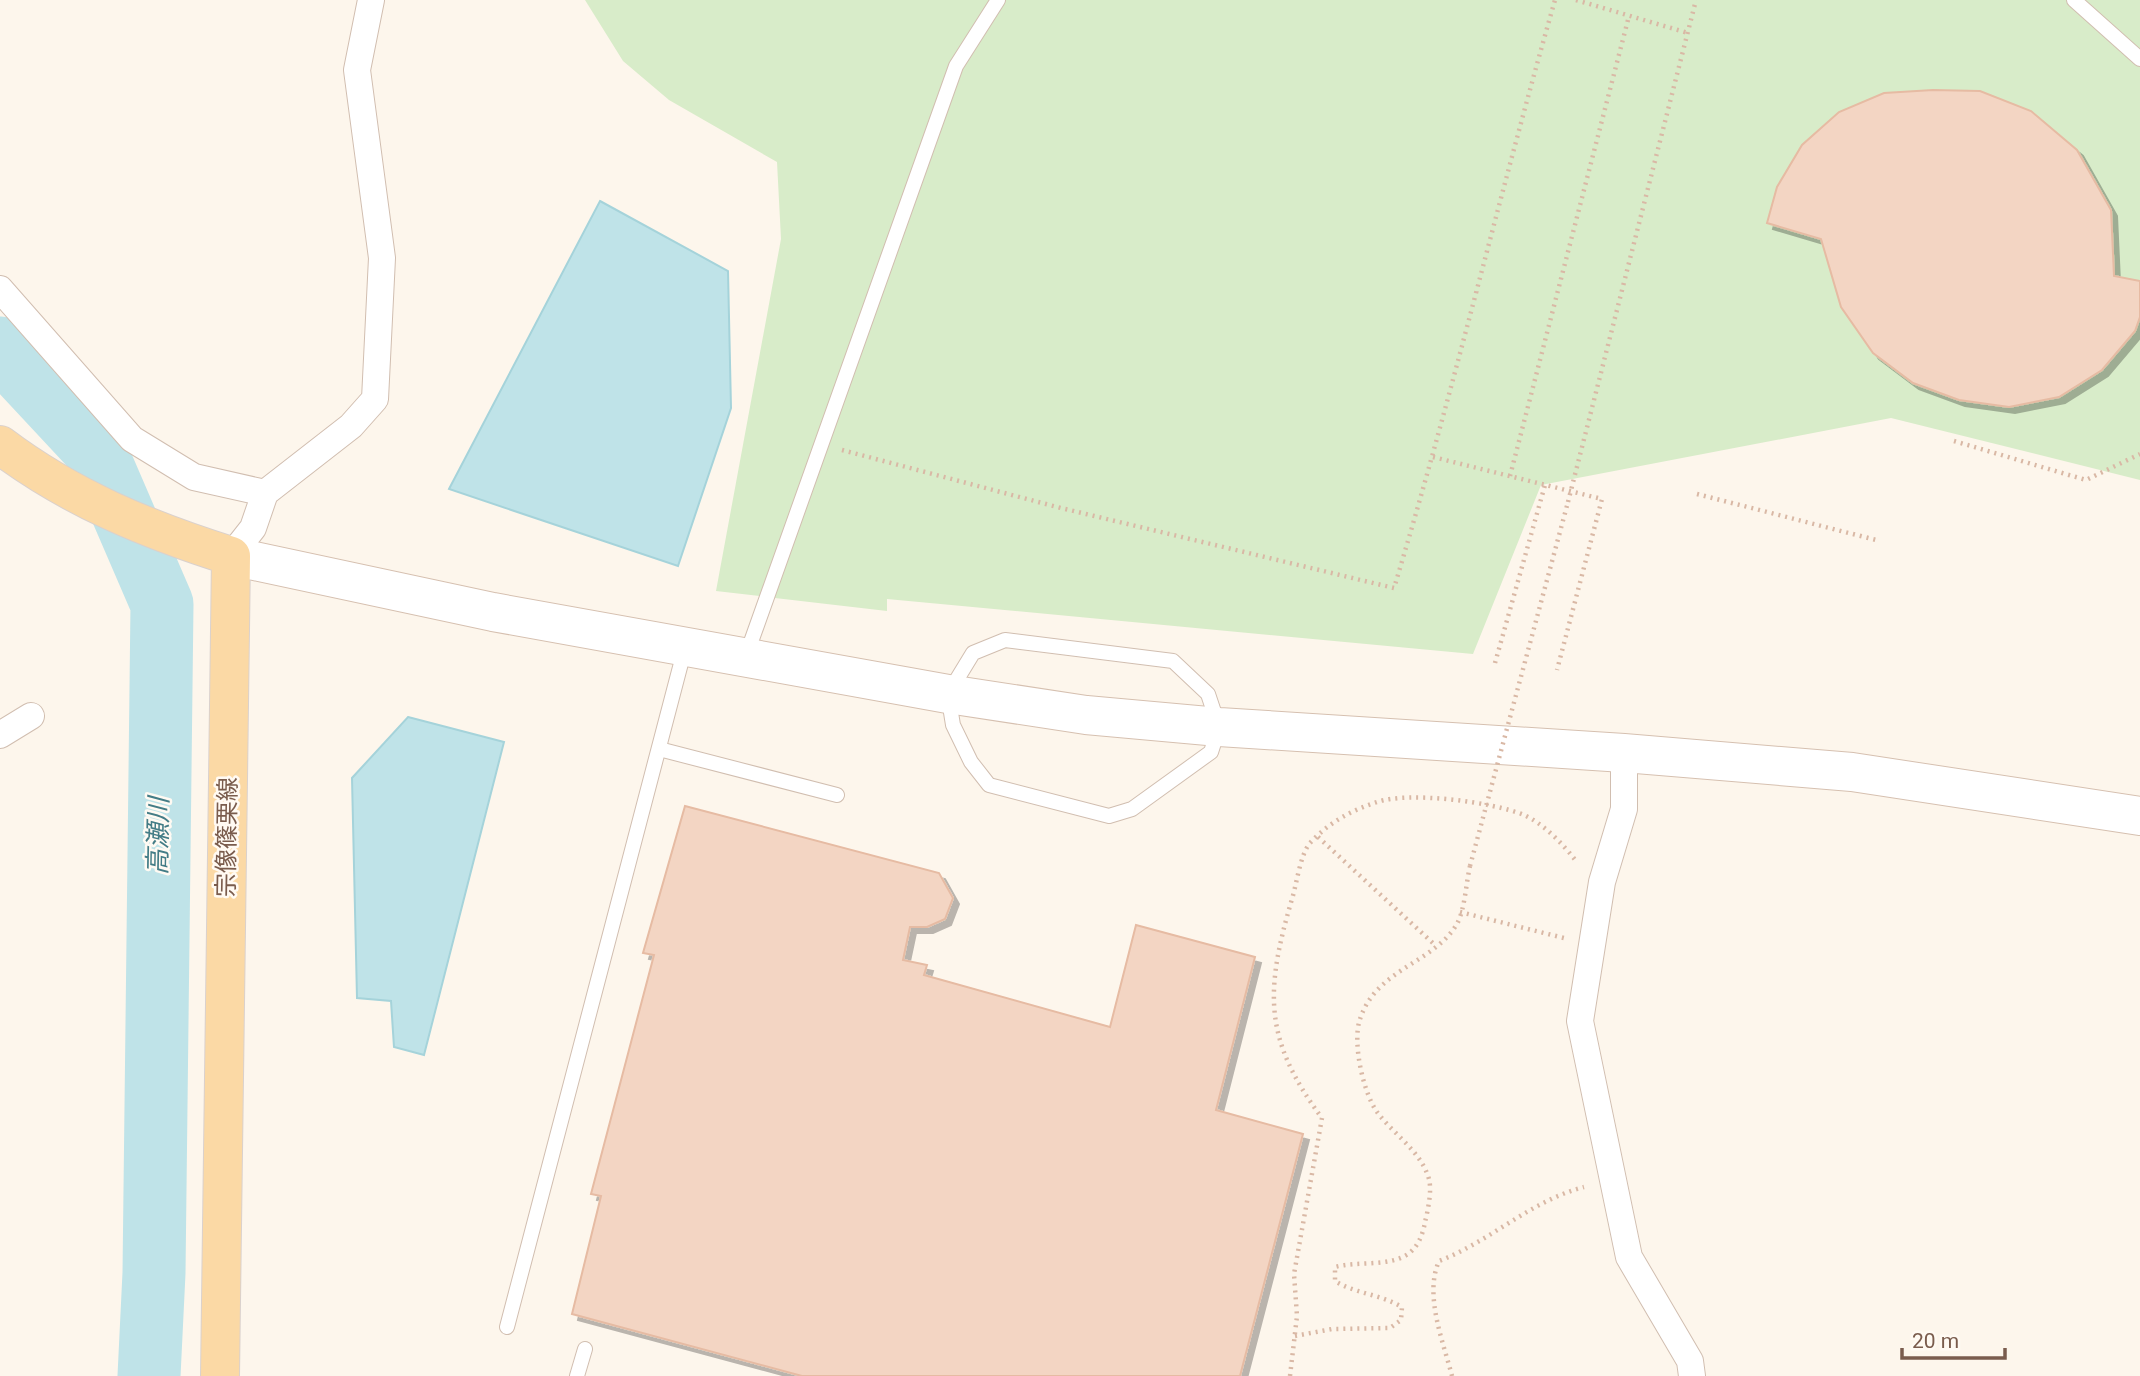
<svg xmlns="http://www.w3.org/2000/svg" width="2140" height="1376" viewBox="0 0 2140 1376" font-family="Roboto,'Noto Sans JP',sans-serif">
	<defs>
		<filter id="shadow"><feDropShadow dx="6" dy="6" stdDeviation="0" flood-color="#0004"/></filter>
	</defs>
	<rect width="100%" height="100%" fill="#fdf6ec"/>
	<path fill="#d8ecc9" d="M585 0H2140V480L1891 418 1541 485 1473 654 887 599V611L716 591 781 239 777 162 669 100 623 61Z"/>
	<g fill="#bfe3e8" stroke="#a5d3da" stroke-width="2">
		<path d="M600 201 728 271 731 408 678 566 449 489Z"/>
		<path d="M408 717 504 742 424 1055 394 1047 391 1001 357 998 352 778Z"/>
	</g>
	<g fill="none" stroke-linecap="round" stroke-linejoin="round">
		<path stroke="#bfe3e8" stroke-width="63" d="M0 348 96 451 162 604 154 1273 149 1376"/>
	</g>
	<g fill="#f3d5c3" stroke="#e6bba3" stroke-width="2" filter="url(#shadow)">
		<path d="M1933 90 1980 91 2031 111 2077 150 2111 210 2114 276 2140 281V317L2135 331 2102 370 2059 397 2009 407 1959 400 1913 383 1873 353 1841 307 1821 239 1767 223 1777 187 1802 145 1839 112 1884 93Z"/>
		<path d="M685 806 939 873 953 898 945 919 927 927H910L903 960 927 965 924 975 1110 1027 1136 925 1255 957 1216 1110 1303 1134 1240 1376H802L572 1314 601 1196 591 1194 654 955 643 953Z"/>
	</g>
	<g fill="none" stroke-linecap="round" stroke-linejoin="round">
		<defs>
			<g id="lane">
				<path d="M2074 0 2140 59"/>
				<path d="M1005 640 1173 661 1208 694 1219 727 1211 752 1132 809 1109 816 989 785 971 762 953 725 948 694 973 653Z"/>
				<path d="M746 656 956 66 998 0"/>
				<path d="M659 749 837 795"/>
				<path d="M507 1327 685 648"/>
				<path d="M577 1376 585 1349"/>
			</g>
			<g id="street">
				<path d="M0 289 132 439 194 477 265 493"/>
				<path d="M231 556 253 528 265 493 351 426 375 399 382 258 357 70 371 0"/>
				<path d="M0 735 31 716"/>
				<path d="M1624 753V809L1602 882 1580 1021 1629 1257 1690 1361 1692 1376"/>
			</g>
			<path id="secondary" d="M231 556 493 612 948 694 1086 715 1219 727 1624 753 1852 772 2140 816"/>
			<path id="primary" d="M0 445C70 498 148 530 231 556L220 1376"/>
		</defs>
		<use href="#lane" stroke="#d1beb0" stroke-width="16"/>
		<use href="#street" stroke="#d1beb0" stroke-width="28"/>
		<use href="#secondary" stroke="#d6c0b0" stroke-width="40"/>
		<use href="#primary" stroke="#dad1cd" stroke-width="40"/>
		<g stroke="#d9b8a5" stroke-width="4.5" stroke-dasharray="2 5" stroke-linecap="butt">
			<path d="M1576 0 1688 33"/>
			<path d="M1954 441 2086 480 2140 454"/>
			<path d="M842 450 1061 508 1394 588C1453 393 1499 196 1555 0"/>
			<path d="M1433 457 1602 499 1557 670"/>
			<path d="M1510 476 1629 16"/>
			<path d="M1697 494 1880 541"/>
			<path d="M1568 502 1696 0"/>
			<path d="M1495 663 1545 485"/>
			<path d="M1318 837 1435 945"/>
			<path d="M1460 912 1564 938"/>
			<path d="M1295 1336 1332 1329 1390 1328 1401 1320 1402 1307C1380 1294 1356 1294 1335 1281V1267C1357 1261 1389 1267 1408 1254 1419 1246 1423 1233 1425 1222 1428 1210 1432 1191 1429 1179 1421 1151 1393 1134 1377 1112 1363 1092 1352 1042 1360 1019 1377 968 1433 964 1457 924 1465 909 1466 883 1470 866"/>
			<path d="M1290 1376 1297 1316 1294 1274 1322 1118C1263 1039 1265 991 1292 899 1297 883 1300 855 1310 843 1328 823 1352 810 1377 802 1409 791 1493 802 1524 815 1544 824 1563 844 1576 861"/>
			<path d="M1452 1376C1443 1341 1424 1295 1439 1261 1491 1241 1530 1201 1584 1187"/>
		</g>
		<use href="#lane" stroke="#fff" stroke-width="14"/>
		<use href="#street" stroke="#fff" stroke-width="26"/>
		<use href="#secondary" stroke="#fff" stroke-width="38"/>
		<use href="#primary" stroke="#fbd9a5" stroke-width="38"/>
		<path stroke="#d9b8a5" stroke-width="4.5" stroke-dasharray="2 5" stroke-linecap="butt" d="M1470 866 1568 502"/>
	</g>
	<g text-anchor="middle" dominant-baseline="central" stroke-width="5" stroke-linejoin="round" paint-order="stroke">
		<g font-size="24" fill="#7a5c4d" stroke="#fffaf3">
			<text transform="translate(227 837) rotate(-89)">宗像篠栗線</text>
		</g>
		<g font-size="26" font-style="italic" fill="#437c86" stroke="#fffaf3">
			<text transform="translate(158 836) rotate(-89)">高瀬川</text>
		</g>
	</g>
	<path d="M1902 1348v10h103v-10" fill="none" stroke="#7a5c4d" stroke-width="3.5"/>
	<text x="1912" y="1348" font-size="21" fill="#7a5c4d" stroke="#fffaf3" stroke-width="5" paint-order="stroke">20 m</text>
</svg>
